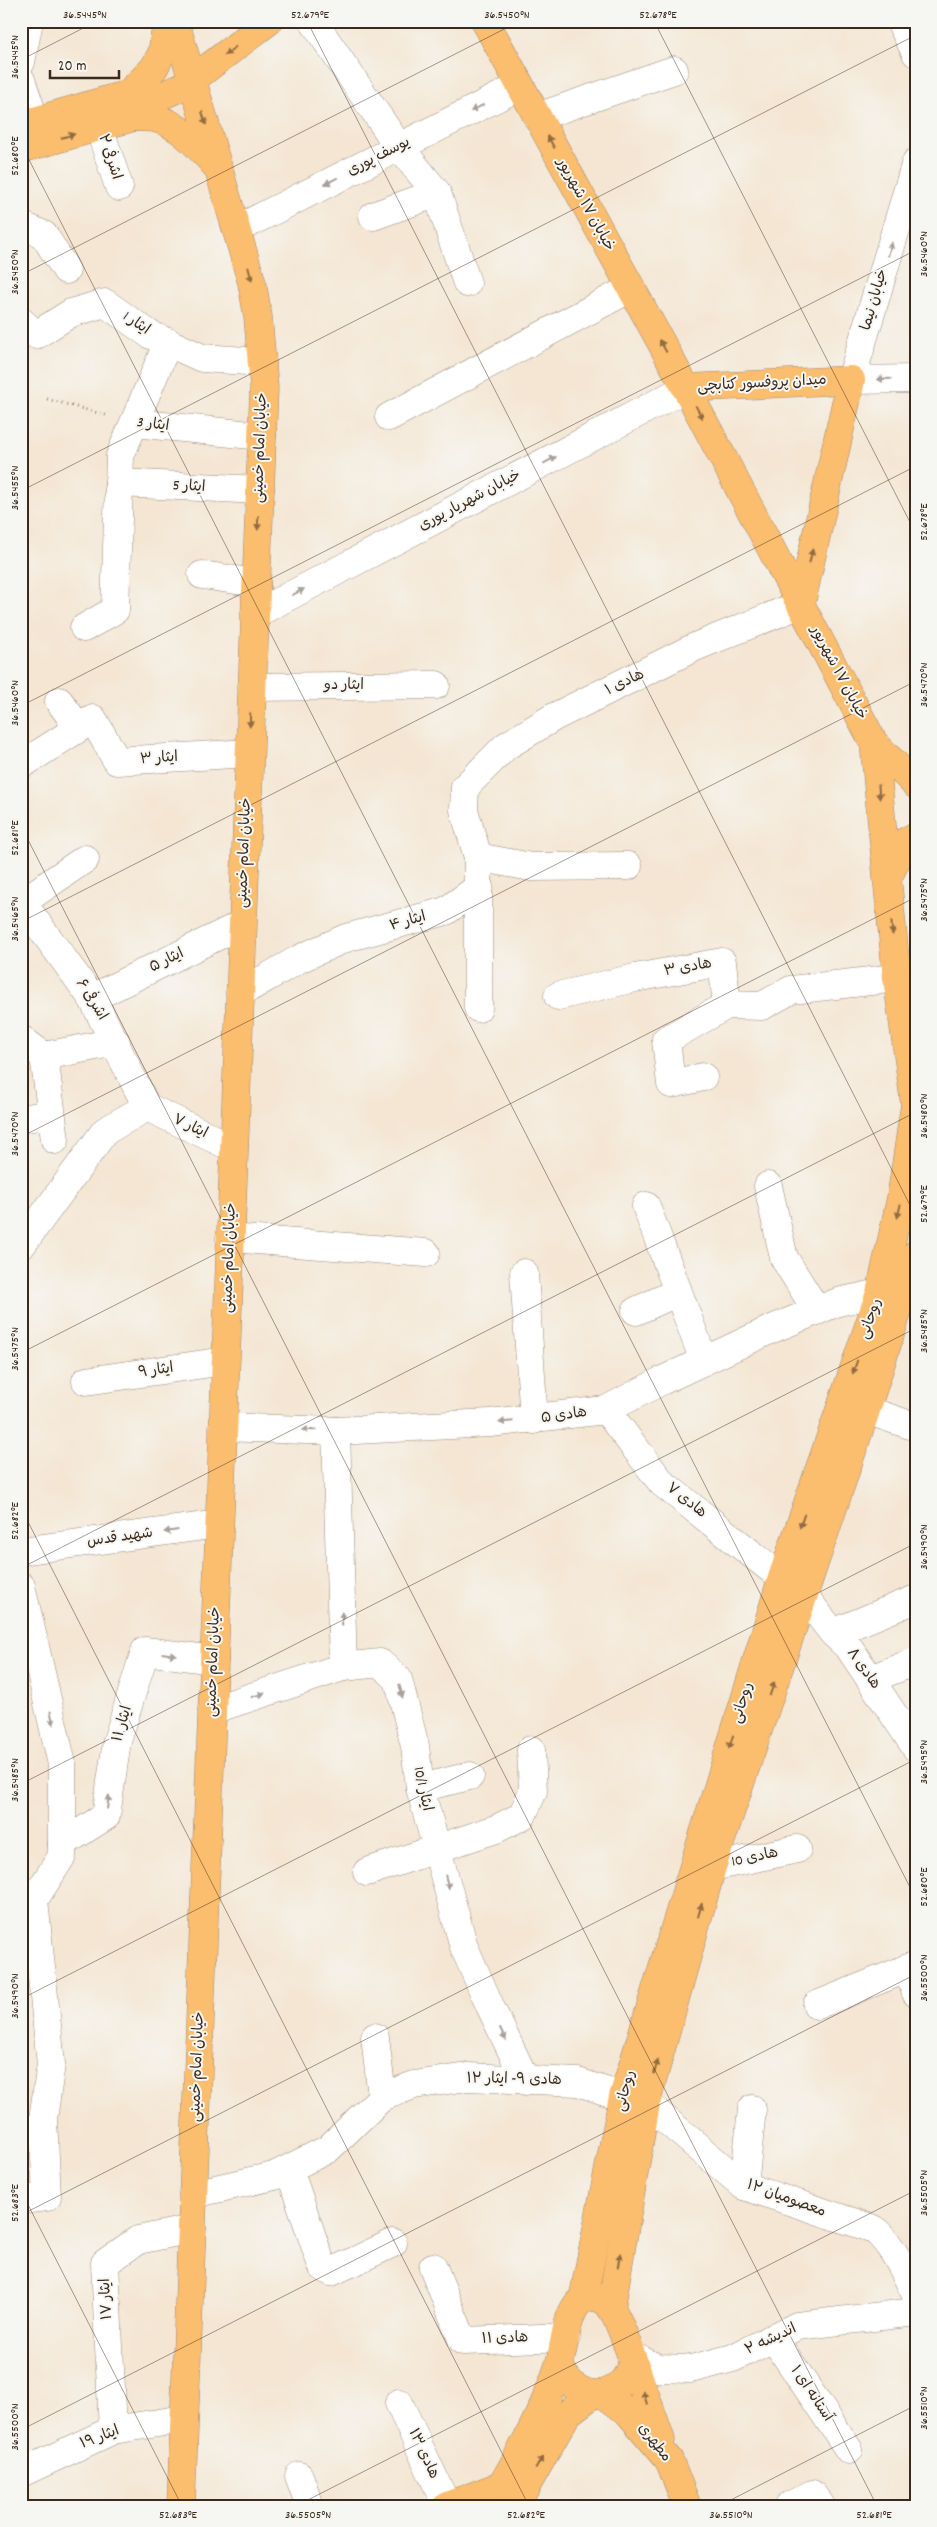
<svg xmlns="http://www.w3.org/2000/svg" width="937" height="2527" viewBox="0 0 937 2527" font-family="Dekko,'Playpen Sans Arabic',sans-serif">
	<rect width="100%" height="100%" fill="#f6f6f2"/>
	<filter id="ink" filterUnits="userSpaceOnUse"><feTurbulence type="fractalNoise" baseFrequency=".02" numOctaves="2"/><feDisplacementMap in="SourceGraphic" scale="10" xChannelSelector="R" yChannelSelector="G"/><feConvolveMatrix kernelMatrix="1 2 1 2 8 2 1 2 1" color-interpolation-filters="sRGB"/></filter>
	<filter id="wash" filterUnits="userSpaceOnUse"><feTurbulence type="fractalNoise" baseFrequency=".0096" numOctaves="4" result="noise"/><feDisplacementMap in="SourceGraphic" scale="20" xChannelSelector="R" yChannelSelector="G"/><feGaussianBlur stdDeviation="1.12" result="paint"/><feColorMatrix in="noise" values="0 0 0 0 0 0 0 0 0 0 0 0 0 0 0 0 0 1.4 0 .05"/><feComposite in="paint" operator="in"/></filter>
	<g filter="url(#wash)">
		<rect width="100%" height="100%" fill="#f4e6d3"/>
	</g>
	<g filter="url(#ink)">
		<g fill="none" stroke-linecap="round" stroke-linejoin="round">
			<defs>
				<g id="minor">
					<path d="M313 21 399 147 437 193 467 283"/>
					<path d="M900 21 916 53"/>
					<path d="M21 62 29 21"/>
					<path d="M21 80 35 121"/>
					<path d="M537 117 674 70"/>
					<path d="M99 127 119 187"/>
					<path d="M916 162 851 380 916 379"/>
					<path d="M373 216 437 193"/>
					<path d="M21 225 44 235 66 270"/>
					<path d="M237 229 520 86"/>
					<path d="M21 321 36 335 71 313 105 303 149 334 202 358 262 362"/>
					<path d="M389 417 631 288"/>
					<path d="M134 423 262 436"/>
					<path d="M119 483 260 490"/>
					<path d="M202 575 256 583"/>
					<path d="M255 614 686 388"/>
					<path d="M84 628 115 610 120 456 168 342"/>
					<path d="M252 687 436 685"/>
					<path d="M59 701 79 728"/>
					<path d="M21 765 93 719 117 761 249 753"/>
					<path d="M478 857 531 867 628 866"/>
					<path d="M21 901 92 998 147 1107"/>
					<path d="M21 903 85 859"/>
					<path d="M240 993 299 959 346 938 446 911 479 887"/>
					<path d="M558 996 635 978 722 962 727 1005 762 1006 791 990 897 978"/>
					<path d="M92 998 242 924"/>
					<path d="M478 1008V857L464 810 465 787 506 746 554 717 695 647 801 604"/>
					<path d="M21 1039 44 1056 55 1140"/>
					<path d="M44 1056 116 1042"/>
					<path d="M703 1077 671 1084 666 1040 727 1005"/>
					<path d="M147 1107 223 1143 234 1145"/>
					<path d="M21 1119 51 1114"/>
					<path d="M768 1186 784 1258 817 1311"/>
					<path d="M646 1206 704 1361"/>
					<path d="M230 1238 426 1253"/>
					<path d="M21 1246 105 1131 147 1107"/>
					<path d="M524 1273 534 1420"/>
					<path d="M636 1311 678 1292"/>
					<path d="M86 1381 225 1361"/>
					<path d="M606 1410 662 1483 782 1578"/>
					<path d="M866 1410 916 1427"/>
					<path d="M223 1427 336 1431 490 1423 606 1410 661 1381 772 1329 838 1302 880 1293"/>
					<path d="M336 1431 343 1667"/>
					<path d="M21 1551 219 1524"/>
					<path d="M21 1586 62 1764V1856L34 1900 51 2064 43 2119 47 2197 21 2200"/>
					<path d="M804 1596 833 1633 850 1649 916 1748"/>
					<path d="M833 1633 916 1599"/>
					<path d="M871 1679 916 1661"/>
					<path d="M212 1710 343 1667 380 1663 398 1679 415 1746 420 1788 464 1947 490 2006 526 2081"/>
					<path d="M420 1788 470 1776"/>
					<path d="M62 1844 106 1816 117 1741 145 1651 214 1660"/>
					<path d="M712 1867 797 1849"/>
					<path d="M367 1872 496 1829 522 1816 533 1791 531 1750"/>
					<path d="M907 1968 916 1993"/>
					<path d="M817 2005 916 1965"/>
					<path d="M375 2037 382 2097"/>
					<path d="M646 2103 744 2186 874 2229C894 2247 904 2271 916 2295"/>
					<path d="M289 2169 322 2266 331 2272 393 2243"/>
					<path d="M744 2186 752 2109"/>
					<path d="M193 2194 274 2176 328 2149 382 2097 414 2085 468 2077 578 2082 623 2097"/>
					<path d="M433 2267 463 2341 566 2337"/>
					<path d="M773 2337 849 2450"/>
					<path d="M631 2355 657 2368 691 2369 733 2358 797 2326 916 2312"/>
					<path d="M399 2403 447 2506"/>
					<path d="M113 2430 105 2263 138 2240 192 2229"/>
					<path d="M21 2473 113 2430 184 2419"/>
					<path d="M299 2476 310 2506"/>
					<path d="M789 2506 812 2494 821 2506"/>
				</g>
				<g id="major">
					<path d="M175 21 252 283 258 317 264 388 181 2506"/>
					<path d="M485 21 686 388"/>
					<path d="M127 95 154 68 162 53 167 21"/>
					<path d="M134 117C141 118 148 117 154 118 179 123 201 149 217 167"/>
					<path d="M21 125 131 93 149 101"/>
					<path d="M21 149 134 117 149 101 184 86 269 21"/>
					<path d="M801 604 851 380 686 388 874 743 916 785"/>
					<path d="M874 743 897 978 916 1112"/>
					<path d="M887 879 906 841 916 837"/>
					<path d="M583 2299 623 2097 782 1578 880 1293 901 1198 914 1111"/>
					<path d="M611 2308 646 2103 712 1867 866 1410 916 1254"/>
					<path d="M633 2360 661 2440"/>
					<path d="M603 2394 627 2411 669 2460 687 2506"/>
					<path d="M447 2506 502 2485C524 2446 545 2408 559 2365 565 2346 565 2322 576 2306 582 2297 593 2295 603 2300 615 2306 628 2347 633 2360 623 2404 574 2405 559 2364"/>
					<path d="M515 2506 567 2414 593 2394"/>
				</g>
			</defs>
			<use href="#minor" stroke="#988878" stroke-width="29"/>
			<use href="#major" stroke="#988878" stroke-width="29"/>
			<path stroke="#988878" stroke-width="3" stroke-dasharray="1 4" stroke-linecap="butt" d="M47 399 109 416"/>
			<use href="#minor" stroke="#fff" stroke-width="28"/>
			<use href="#major" stroke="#fbbd6e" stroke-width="28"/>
		</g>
		<defs><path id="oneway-solid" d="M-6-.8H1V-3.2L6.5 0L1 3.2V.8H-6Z" transform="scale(1.25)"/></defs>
		<g fill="#916c42">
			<use href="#oneway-solid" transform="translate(230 51) rotate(143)"/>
			<use href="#oneway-solid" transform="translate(204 118) rotate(73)"/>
			<use href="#oneway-solid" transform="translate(68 136) rotate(-16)"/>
			<use href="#oneway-solid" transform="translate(551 142) rotate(-119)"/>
			<use href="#oneway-solid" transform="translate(250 274) rotate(76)"/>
			<use href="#oneway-solid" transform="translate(663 346) rotate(-119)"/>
			<use href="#oneway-solid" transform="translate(699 412) rotate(62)"/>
			<use href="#oneway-solid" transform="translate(258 523) rotate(92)"/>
			<use href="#oneway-solid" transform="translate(811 556) rotate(-77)"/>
			<use href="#oneway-solid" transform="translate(250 720) rotate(92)"/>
			<use href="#oneway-solid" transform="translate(879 792) rotate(85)"/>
			<use href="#oneway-solid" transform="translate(892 928) rotate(85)"/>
			<use href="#oneway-solid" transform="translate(899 1211) rotate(103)"/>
			<use href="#oneway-solid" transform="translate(855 1367) rotate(109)"/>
			<use href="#oneway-solid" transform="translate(802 1521) rotate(109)"/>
			<use href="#oneway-solid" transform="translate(772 1689) rotate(-71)"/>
			<use href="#oneway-solid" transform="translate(731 1742) rotate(107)"/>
			<use href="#oneway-solid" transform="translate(700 1910) rotate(-74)"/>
			<use href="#oneway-solid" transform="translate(656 2067) rotate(-74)"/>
			<use href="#oneway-solid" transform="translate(619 2260) rotate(-80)"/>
			<use href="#oneway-solid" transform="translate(645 2398) rotate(-108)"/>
			<use href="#oneway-solid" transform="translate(539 2463) rotate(-61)"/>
		</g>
		<g fill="#a79f9a">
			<use href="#oneway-solid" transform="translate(477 108) rotate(153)"/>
			<use href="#oneway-solid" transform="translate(331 181) rotate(153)"/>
			<use href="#oneway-solid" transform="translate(890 249) rotate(-74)"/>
			<use href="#oneway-solid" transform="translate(884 379) rotate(179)"/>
			<use href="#oneway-solid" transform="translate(550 460) rotate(-28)"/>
			<use href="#oneway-solid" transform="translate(298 592) rotate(-28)"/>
			<use href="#oneway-solid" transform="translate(506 1422) rotate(175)"/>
			<use href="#oneway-solid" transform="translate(309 1430) rotate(-178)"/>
			<use href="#oneway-solid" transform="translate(171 1531) rotate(172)"/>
			<use href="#oneway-solid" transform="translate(342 1619) rotate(-92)"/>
			<use href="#oneway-solid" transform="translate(169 1654) rotate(7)"/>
			<use href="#oneway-solid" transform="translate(401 1691) rotate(76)"/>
			<use href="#oneway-solid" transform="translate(258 1695) rotate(-18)"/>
			<use href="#oneway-solid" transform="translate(52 1718) rotate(77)"/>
			<use href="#oneway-solid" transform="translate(108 1802) rotate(-82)"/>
			<use href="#oneway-solid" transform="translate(447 1882) rotate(75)"/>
			<use href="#oneway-solid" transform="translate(503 2034) rotate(64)"/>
		</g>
	</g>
	<path fill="none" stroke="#3b2a1e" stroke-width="1" stroke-opacity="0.45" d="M307 21 916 1217M654 21 916 534M21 60 97 21M21 144 916 1899M21 275 520 21M21 491 916 35M21 706 916 250M21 826 877 2506M21 922 916 466M21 1137 916 681M21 1353 916 897M21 1508 529 2506M21 1568 916 1112M21 1784 916 1328M21 1999 916 1543M21 2191 182 2506M21 2215 916 1759M21 2430 916 1974M296 2506 916 2190M719 2506 916 2405"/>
	<g text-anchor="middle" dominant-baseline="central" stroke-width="4" stroke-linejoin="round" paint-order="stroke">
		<g font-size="15" fill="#3b2a1e" stroke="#f6f6f2">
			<text transform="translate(109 157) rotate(72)">اشرفی ۲</text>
			<text transform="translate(379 157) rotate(-27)">یوسف پوری</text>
			<text transform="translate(585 205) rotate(61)">خیابان ۱۷ شهریور</text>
			<text transform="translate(875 300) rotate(-74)">خیابان نیما</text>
			<text transform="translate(136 324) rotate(34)">ایثار 1</text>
			<text transform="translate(762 384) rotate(-3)">میدان پروفسور کتابچی</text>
			<text transform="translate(153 425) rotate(7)">ایثار 3</text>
			<text transform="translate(261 448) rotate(-88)">خیابان امام خمینی</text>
			<text transform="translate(189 487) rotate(3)">ایثار 5</text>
			<text transform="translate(470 501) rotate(-28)">خیابان شهریار پوری</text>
			<text transform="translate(838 673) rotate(62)">خیابان ۱۷ شهریور</text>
			<text transform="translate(625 683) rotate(-26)">هادی ۱</text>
			<text x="344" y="686">ایثار دو</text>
			<text transform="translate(159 759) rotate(-4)">ایثار ۳</text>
			<text transform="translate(245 853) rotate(-88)">خیابان امام خمینی</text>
			<text transform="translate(408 922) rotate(-16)">ایثار ۴</text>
			<text transform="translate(167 961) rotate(-26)">ایثار ۵</text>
			<text transform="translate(688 968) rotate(-10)">هادی ۳</text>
			<text transform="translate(91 1000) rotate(58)">اشرفی ۶</text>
			<text transform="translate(190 1127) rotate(26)">ایثار ۷</text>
			<text transform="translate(230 1258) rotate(-88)">خیابان امام خمینی</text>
			<text transform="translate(871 1319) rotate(-71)">روحانی</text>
			<text transform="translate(156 1371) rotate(-8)">ایثار ۹</text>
			<text transform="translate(564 1416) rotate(-8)">هادی ۵</text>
			<text transform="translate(686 1501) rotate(38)">هادی ۷</text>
			<text transform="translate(120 1538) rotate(-8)">شهید قدس</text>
			<text transform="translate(214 1662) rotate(-88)">خیابان امام خمینی</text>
			<text transform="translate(863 1669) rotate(54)">هادی ۸</text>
			<text transform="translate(743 1703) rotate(-73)">روحانی</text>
			<text transform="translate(123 1724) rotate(-74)">ایثار ۱۱</text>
			<text transform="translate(422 1789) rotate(78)">ایثار 10/1</text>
			<text transform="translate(755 1858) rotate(-12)">هادی 10</text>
			<text transform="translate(198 2067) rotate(-88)">خیابان امام خمینی</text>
			<text transform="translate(514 2080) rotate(1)">هادی ۹- ایثار ۱۲</text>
			<text transform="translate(626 2091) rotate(-75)">روحانی</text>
			<text transform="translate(786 2199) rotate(20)">معصومیان ۱۲</text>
			<text transform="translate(107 2299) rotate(-93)">ایثار ۱۷</text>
			<text transform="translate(505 2339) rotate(-2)">هادی ۱۱</text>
			<text transform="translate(771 2340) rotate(-25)">اندیشه ۲</text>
			<text transform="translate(811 2394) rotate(56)">آستانه ای ۱</text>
			<text transform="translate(100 2438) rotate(-21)">ایثار ١٩</text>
			<text transform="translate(654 2443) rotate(52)">مطهری</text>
			<text transform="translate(423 2454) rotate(65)">هادی ۱۳</text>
		</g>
	</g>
	<rect width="937" height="2527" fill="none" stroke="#f6f6f2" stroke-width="55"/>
	<path d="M50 70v8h69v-8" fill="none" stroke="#3b2a1e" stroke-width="2.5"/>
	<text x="58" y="70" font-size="15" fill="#3b2a1e" stroke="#f6f6f2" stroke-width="4" paint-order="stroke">20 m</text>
	<rect x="28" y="28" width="882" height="2472" fill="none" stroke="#3b2a1e" stroke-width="2"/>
	<g font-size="12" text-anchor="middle" fill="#3b2a1e">
		<text x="85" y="18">36.5445°N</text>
		<text x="310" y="18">52.679°E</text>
		<text x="507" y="18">36.5450°N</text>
		<text x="658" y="18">52.678°E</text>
		<text transform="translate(14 57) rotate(-90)" y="4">36.5445°N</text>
		<text transform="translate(14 156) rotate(-90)" y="4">52.680°E</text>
		<text transform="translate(923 254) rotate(-90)" y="4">36.5460°N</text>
		<text transform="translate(14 272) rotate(-90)" y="4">36.5450°N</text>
		<text transform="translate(14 488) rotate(-90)" y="4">36.5455°N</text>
		<text transform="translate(923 522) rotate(-90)" y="4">52.678°E</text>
		<text transform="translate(923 685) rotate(-90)" y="4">36.5470°N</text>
		<text transform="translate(14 703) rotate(-90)" y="4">36.5460°N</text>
		<text transform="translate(14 838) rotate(-90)" y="4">52.681°E</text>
		<text transform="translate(923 900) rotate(-90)" y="4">36.5475°N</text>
		<text transform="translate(14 919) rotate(-90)" y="4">36.5465°N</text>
		<text transform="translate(923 1116) rotate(-90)" y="4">36.5480°N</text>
		<text transform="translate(14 1134) rotate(-90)" y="4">36.5470°N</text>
		<text transform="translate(923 1204) rotate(-90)" y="4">52.679°E</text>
		<text transform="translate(923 1331) rotate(-90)" y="4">36.5485°N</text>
		<text transform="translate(14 1349) rotate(-90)" y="4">36.5475°N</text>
		<text transform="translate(14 1521) rotate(-90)" y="4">52.682°E</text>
		<text transform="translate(923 1547) rotate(-90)" y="4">36.5490°N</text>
		<text transform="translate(923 1762) rotate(-90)" y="4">36.5495°N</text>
		<text transform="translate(14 1780) rotate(-90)" y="4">36.5485°N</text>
		<text transform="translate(923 1887) rotate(-90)" y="4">52.680°E</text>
		<text transform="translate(923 1978) rotate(-90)" y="4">36.5500°N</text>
		<text transform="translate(14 1996) rotate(-90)" y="4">36.5490°N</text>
		<text transform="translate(923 2193) rotate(-90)" y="4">36.5505°N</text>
		<text transform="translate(14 2203) rotate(-90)" y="4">52.683°E</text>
		<text transform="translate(923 2408) rotate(-90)" y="4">36.5510°N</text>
		<text transform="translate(14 2427) rotate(-90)" y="4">36.5500°N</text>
		<text x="178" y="2518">52.683°E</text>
		<text x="308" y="2518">36.5505°N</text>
		<text x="526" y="2518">52.682°E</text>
		<text x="731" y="2518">36.5510°N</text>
		<text x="874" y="2518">52.681°E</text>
	</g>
</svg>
